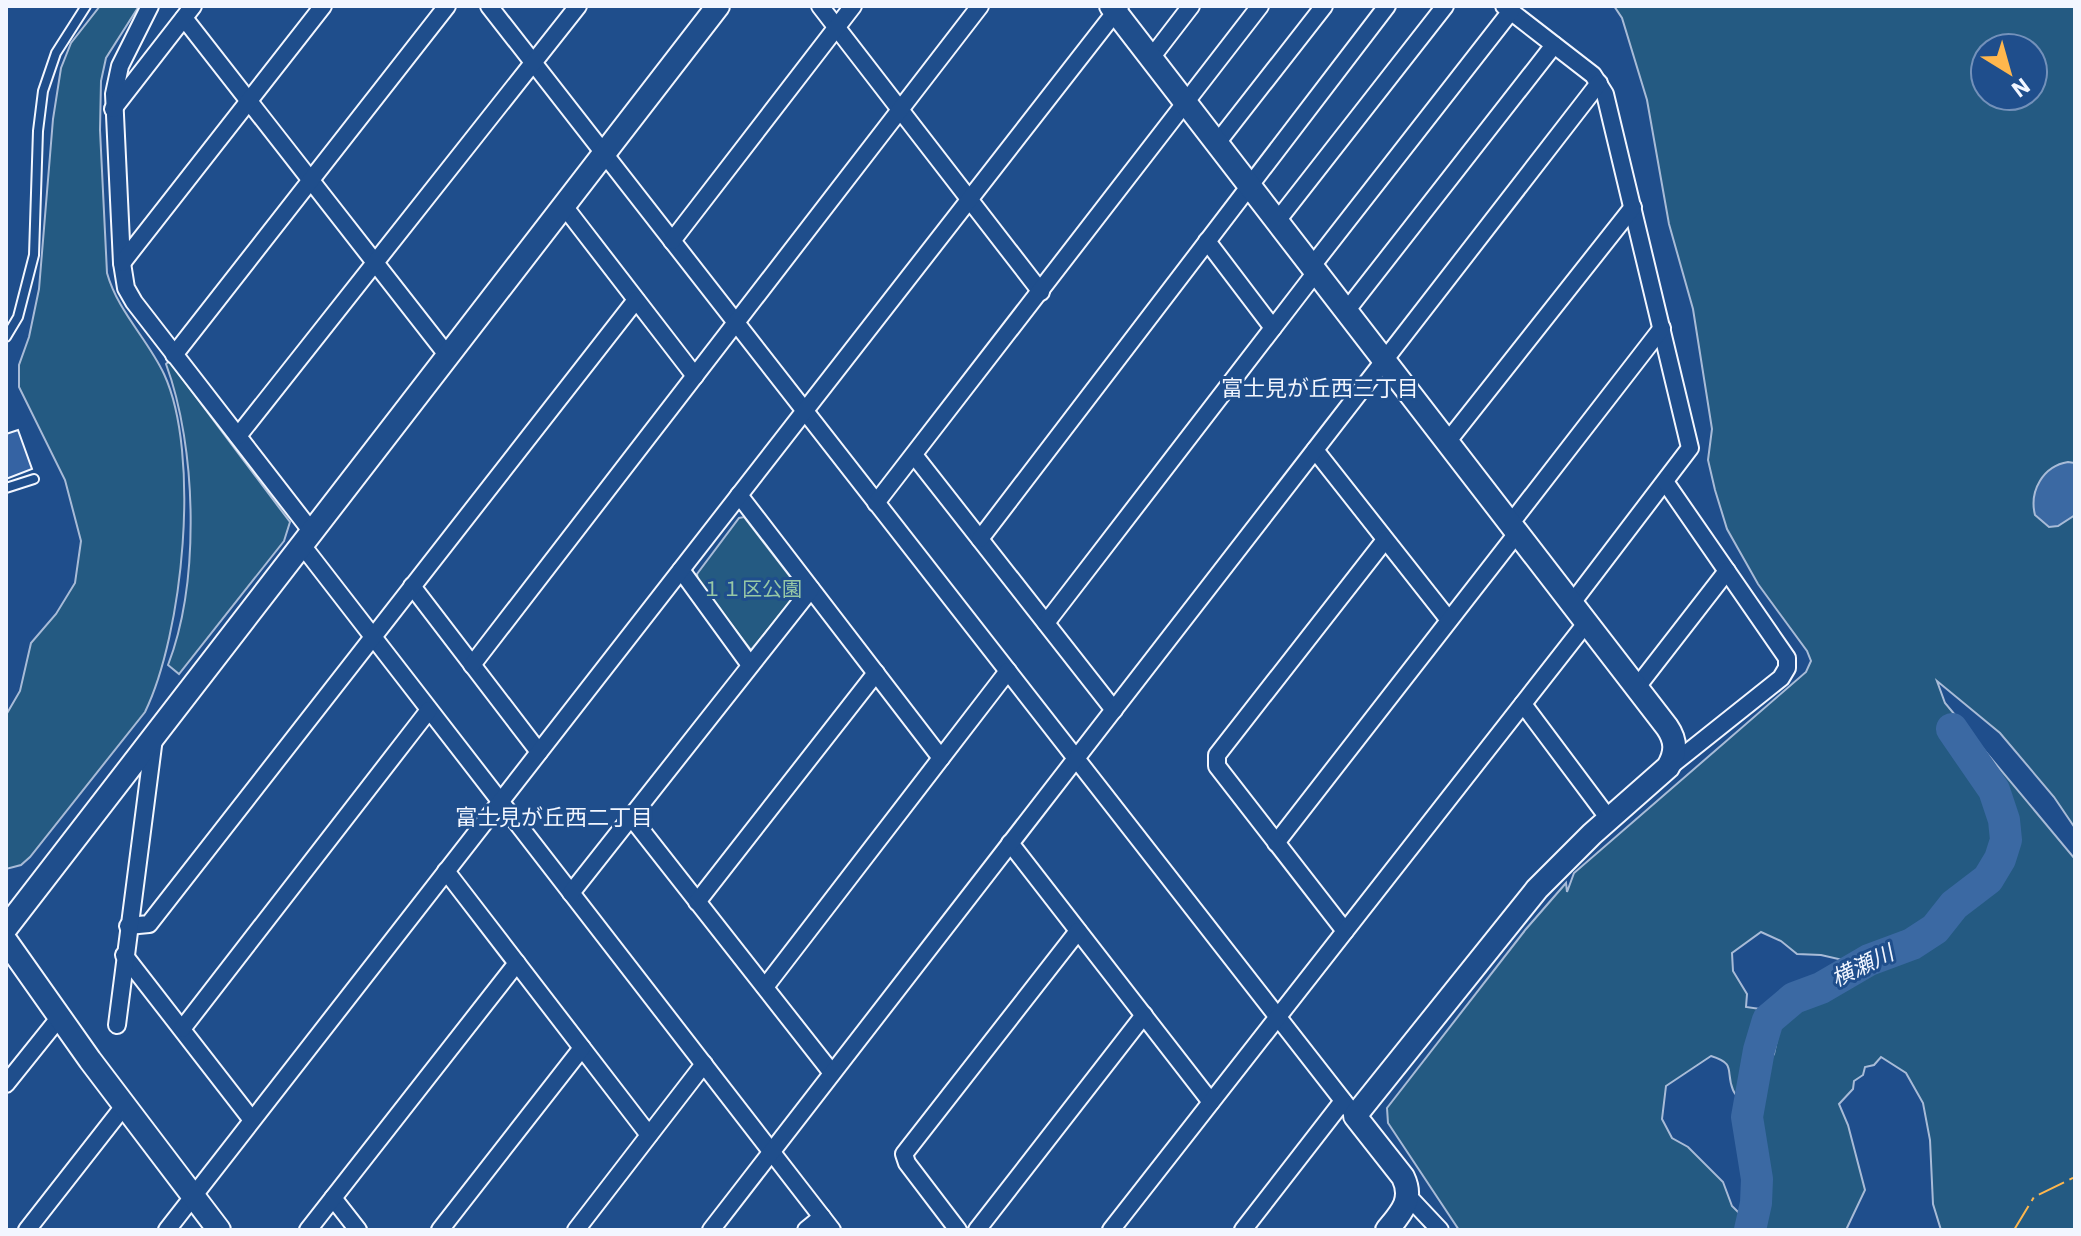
<svg xmlns="http://www.w3.org/2000/svg" width="2081" height="1236" viewBox="0 0 2081 1236" font-family="'IBM Plex Sans','Noto Sans JP',sans-serif">
	<rect width="100%" height="100%" fill="#1f4e8c"/>
	<g fill="#245a82" stroke="#a8bbd7" stroke-width="2" fill-rule="evenodd">
		<path d="M100 6H139L106 58 101 81 100 130 107 273C118 312 147 338 164 374 201 454 183 634 145 712L30 857 21 865 6 869V715L20 691 31 643 56 614 75 583 81 541 65 480 19 387V365L29 337 39 289 53 119 61 68 71 43Z"/>
		<path d="M1614 6H2075V828L2054 797 2000 733 1937 681 1945 703 2075 859V1230H1941L1933 1204 1930 1140 1923 1103 1906 1073 1881 1057 1874 1065 1865 1067 1863 1075 1854 1081 1853 1089 1839 1104 1848 1125 1865 1190 1846 1230H1459L1388 1123 1387 1108 1526 929 1566 883 1567 892 1574 873 1806 672 1811 661 1807 651 1758 584 1727 529 1715 490 1708 460 1712 429 1693 309 1669 224 1647 100 1622 18ZM1985 48H2033V96H1985ZM1761 932 1781 941 1797 954 1821 955 1843 960 1845 989 1805 1007 1780 1025 1774 1054 1763 1073 1760 1145 1743 1133 1740 1143 1744 1180 1742 1216 1732 1206 1723 1182 1688 1147 1672 1138 1662 1119 1666 1086 1711 1056C1737 1064 1725 1071 1733 1090 1737 1100 1753 1110 1761 1118L1758 1089 1748 1056 1754 1042 1770 1029 1772 1013 1767 1010 1746 1007 1747 994 1733 971 1732 953Z"/>
		<path d="M169 361 290 522 284 541 179 674 168 665C200 582 197 448 166 364Z"/>
		<path d="M744 517 798 587 797 594 751 650 698 581 697 574 739 518Z"/>
	</g>
	<path fill="#3b69a3" stroke="#a8bbd7" stroke-width="2" d="M2068 462 2075 463V515L2058 526 2049 527 2035 515C2029 491 2043 466 2068 462Z"/>
	<g fill="none" stroke-linecap="round" stroke-linejoin="round">
		<path stroke="#3b69a3" stroke-width="32" d="M1750 1230 1756 1203 1757 1179 1747 1117 1759 1050 1768 1020 1794 998 1821 988 1869 960 1912 944 1935 929 1954 905 1988 879 2000 859 2006 840 2004 820 1994 790 1952 729"/>
	</g>
	<path fill="#3563a3" stroke="#f2f6ff" stroke-width="2" d="M18 430 32 469 6 479V434Z"/>
	<g fill="none" stroke-linecap="round" stroke-linejoin="round">
		<defs>
			<g id="lane">
				<path d="M6 337 18 317 34 255 38 131 43 91 56 53 86 6"/>
				<path d="M6 488 34 479"/>
			</g>
			<g id="street">
				<path d="M150 6 120 66 114 94 122 263 126 288 134 302 312 532"/>
				<path d="M489 6 1355 1116"/>
				<path d="M820 6 1041 292"/>
				<path d="M1504 6 1593 75 1605 94 1690 448 1572 603"/>
				<path d="M184 18 448 356"/>
				<path d="M1151 58 1191 6"/>
				<path d="M113 109 193 6"/>
				<path d="M1217 143 1324 6"/>
				<path d="M564 206 695 376"/>
				<path d="M1277 221 1445 6"/>
				<path d="M672 241 853 6"/>
				<path d="M1207 241 1273 328"/>
				<path d="M122 263 323 6"/>
				<path d="M1312 266 1511 11"/>
				<path d="M1347 310 1554 45"/>
				<path d="M174 355 447 6"/>
				<path d="M238 436 578 6"/>
				<path d="M1448 441 1633 207"/>
				<path d="M1315 450 1449 620"/>
				<path d="M914 455 1114 710"/>
				<path d="M1666 483 1787 658V668L1781 678 1668 768"/>
				<path d="M739 495 941 758"/>
				<path d="M876 503 1260 6"/>
				<path d="M1511 523 1662 328"/>
				<path d="M980 539 1387 6"/>
				<path d="M302 545 832 1230"/>
				<path d="M681 570 750 665"/>
				<path d="M412 586 539 752"/>
				<path d="M1046 623 1316 272"/>
				<path d="M472 665 980 6"/>
				<path d="M1637 687 1727 571"/>
				<path d="M1523 704 1609 819"/>
				<path d="M631 817 832 1073"/>
				<path d="M1010 843 1211 1102"/>
				<path d="M1276 843 1518 532"/>
				<path d="M446 871 649 1135"/>
				<path d="M571 893 811 589"/>
				<path d="M697 902 876 673"/>
				<path d="M128 926 149 924 636 300"/>
				<path d="M1345 931 1217 766V755L1385 540"/>
				<path d="M124 955 252 1120"/>
				<path d="M765 987 1008 671"/>
				<path d="M117 1025 154 738"/>
				<path d="M182 1029 429 710"/>
				<path d="M6 1084 59 1018"/>
				<path d="M1408 1196 1440 1230"/>
				<path d="M333 1198 358 1230"/>
				<path d="M27 1230 124 1106"/>
				<path d="M167 1230 1120 6"/>
				<path d="M308 1230 517 963"/>
				<path d="M440 1230 582 1048"/>
				<path d="M576 1230 704 1064"/>
				<path d="M711 1230 1599 83"/>
				<path d="M806 1230 822 1217"/>
				<path d="M958 1230 907 1163 904 1154 1078 931"/>
				<path d="M977 1230 1144 1015"/>
				<path d="M1111 1230 1587 622"/>
				<path d="M1243 1230 1343 1101"/>
			</g>
			<g id="secondary">
				<path d="M1111 6 1667 727C1676 740 1677 752 1668 767L1592 834 1537 889 1355 1116 1403 1177C1414 1200 1401 1213 1387 1230"/>
				<path d="M6 928 718 6"/>
				<path d="M6 941 90 1060 219 1230"/>
			</g>
		</defs>
		<use href="#lane" stroke="#f2f6ff" stroke-width="12"/>
		<use href="#street" stroke="#f2f6ff" stroke-width="20"/>
		<use href="#secondary" stroke="#f2f6ff" stroke-width="26"/>
		<use href="#lane" stroke="#1f4e8c" stroke-width="8"/>
		<use href="#street" stroke="#1f4e8c" stroke-width="16"/>
		<use href="#secondary" stroke="#1f4e8c" stroke-width="22"/>
		<path stroke="#ffb74d" stroke-width="2" stroke-dasharray="28 6 4 6" stroke-linecap="butt" d="M2014 1230 2034 1197 2075 1177"/>
	</g>
	<g text-anchor="middle" dominant-baseline="central" stroke-width="6" stroke-linejoin="round" paint-order="stroke">
		<g font-size="20" fill="#97c8a6" stroke="#1f4e8c">
			<text x="752" y="588">１１区公園</text>
		</g>
		<g font-size="22" fill="#f2f6ff" stroke="#1f4e8c">
			<text x="1320" y="387">富士見が丘西三丁目</text>
			<text x="554" y="816">富士見が丘西二丁目</text>
		</g>
		<g font-size="22" font-style="italic" fill="#f2f6ff" stroke="#1f4e8c">
			<text transform="translate(1862 965) rotate(-26)">横瀬川</text>
		</g>
	</g>
	<rect width="2081" height="1236" fill="none" stroke="#f2f6ff" stroke-width="16"/>
	<g transform="translate(2009 72) rotate(143)"><circle r="38" fill="#1f4e8c" stroke="#7391ba" stroke-width="2"/>
	<path d="M0-6L14 30L0 20L-14 30Z" fill="#ffb74d"/>
	<text y="-12" font-size="22" font-weight="bold" text-anchor="middle" fill="#f2f6ff">N</text>
	</g>
</svg>
